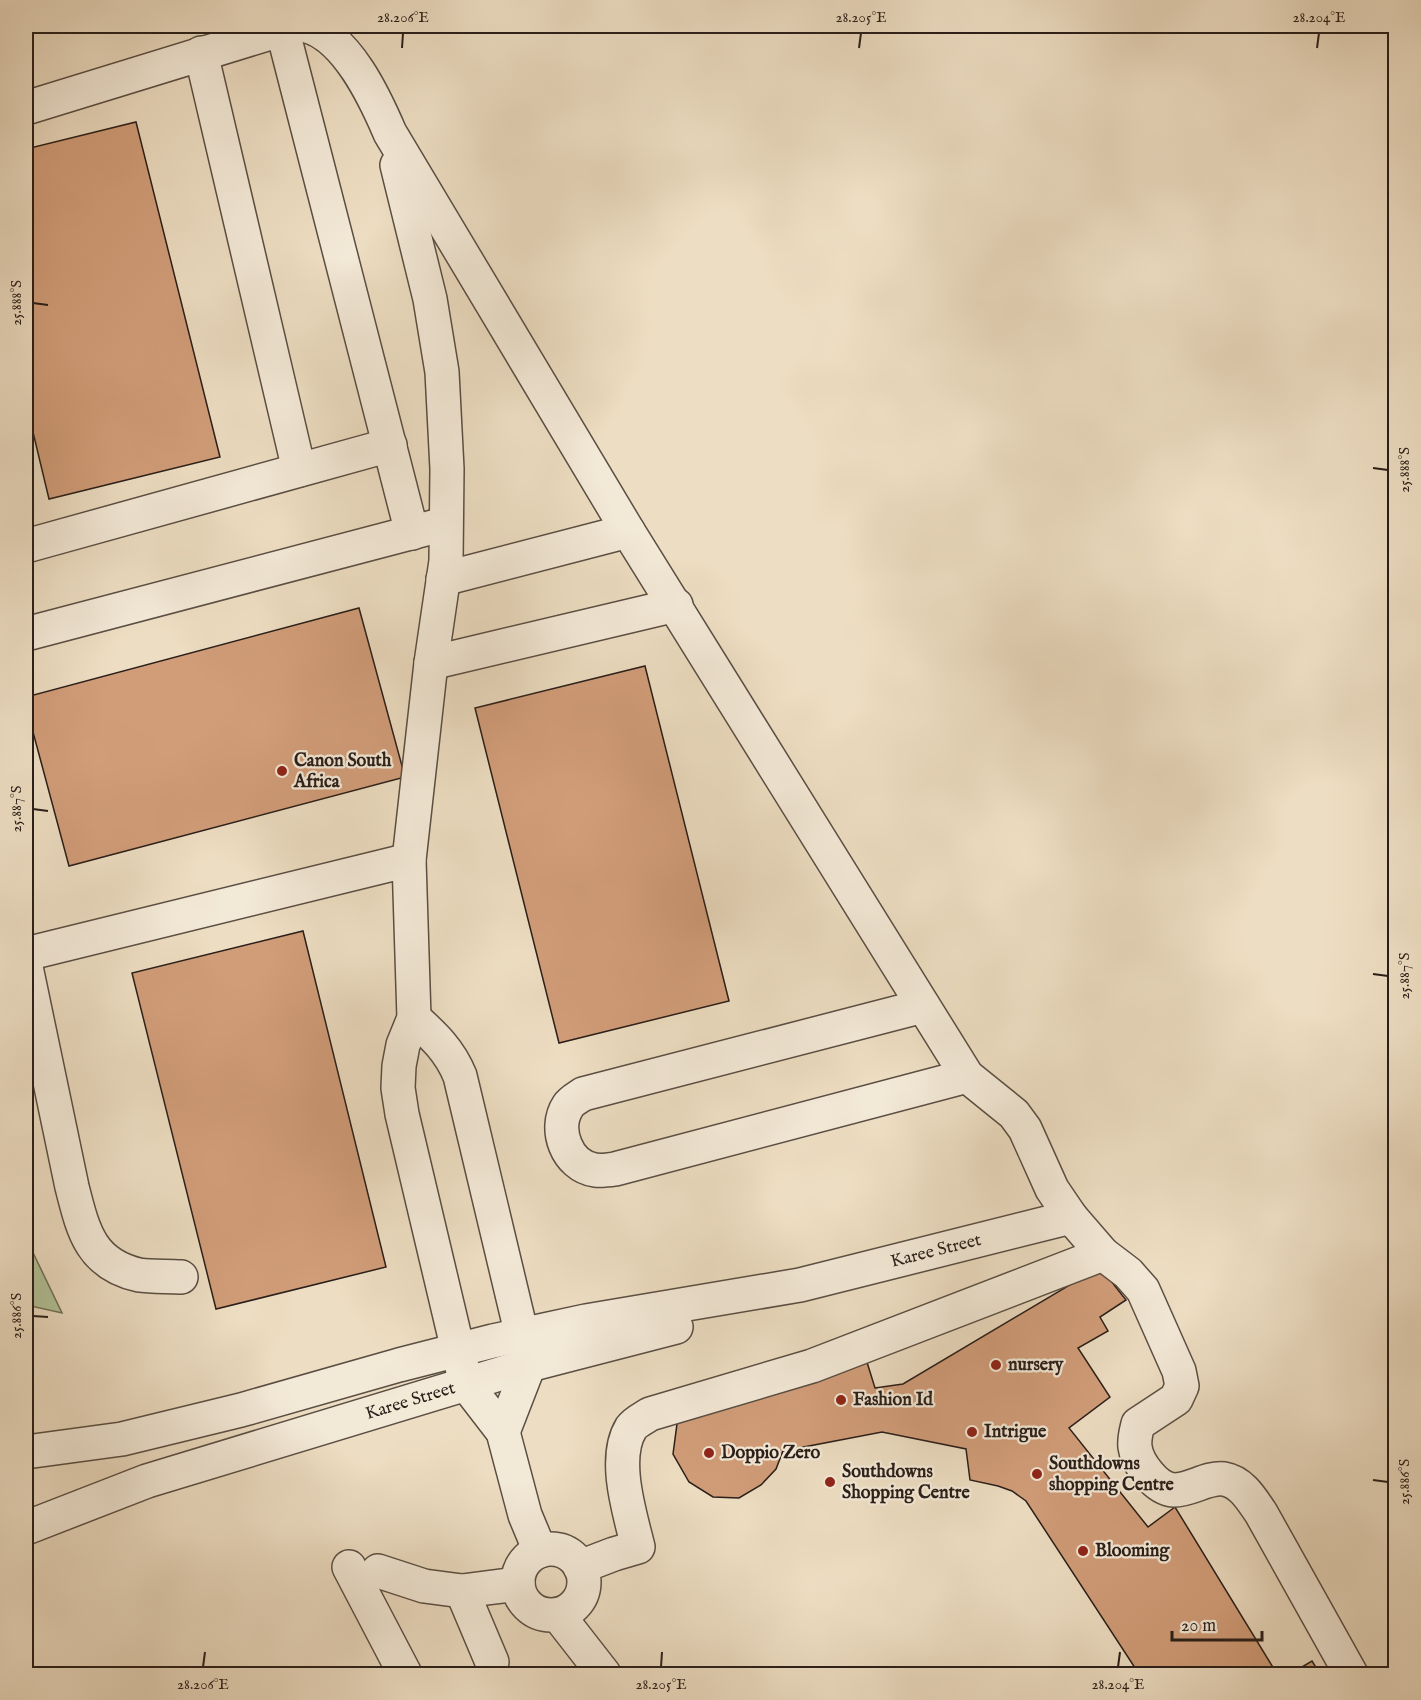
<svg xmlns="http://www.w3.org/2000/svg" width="1421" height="1700" viewBox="0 0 1421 1700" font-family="'IM FELL English',serif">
	<rect width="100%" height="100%" fill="#edddc2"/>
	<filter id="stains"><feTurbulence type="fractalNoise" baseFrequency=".00333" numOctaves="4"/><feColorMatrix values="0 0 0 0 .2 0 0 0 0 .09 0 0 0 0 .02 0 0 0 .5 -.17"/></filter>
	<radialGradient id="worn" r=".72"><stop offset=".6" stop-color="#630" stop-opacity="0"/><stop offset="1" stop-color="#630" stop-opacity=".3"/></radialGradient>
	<path fill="#b2c298" stroke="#6e7058" stroke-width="1.5" d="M26 1238 62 1313 26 1305Z"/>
	<g fill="#d19d79" stroke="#291e19" stroke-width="1.5">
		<path d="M136 122 220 457 49 499 26 403V149Z"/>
		<path d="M359 608 405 777 69 866 26 706V697Z"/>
		<path d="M645 666 729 1001 559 1043 475 708Z"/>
		<path d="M303 931 386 1267 216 1309 132 973Z"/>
		<path d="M1100 1267 1126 1300 1100 1317 1108 1331 1078 1348 1110 1397 1069 1428 1148 1527 1175 1507 1277 1674H1139L1026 1501 1012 1491 998 1486 970 1480 966 1449 882 1432 783 1451 776 1469 761 1485 739 1498 713 1497 689 1482 673 1454 677 1424 708 1402 866 1359 875 1388 903 1384Z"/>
		<path d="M1312 1661 1320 1674H1290Z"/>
	</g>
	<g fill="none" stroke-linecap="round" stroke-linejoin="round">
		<defs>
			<g id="minor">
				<path d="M307 26C347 37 375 98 390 133L628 531 967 1076 1014 1114 1025 1129 1052 1189 1071 1217 1103 1254"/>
				<path d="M282 28 412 533"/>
				<path d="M201 53 299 470"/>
				<path d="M26 108 293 26"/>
				<path d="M397 165 430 299 442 372 447 469 446 561 431 663 409 860 414 1018 403 1045 399 1066 398 1088 402 1114 466 1384 503 1432 525 1515 540 1551"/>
				<path d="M26 546 390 445"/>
				<path d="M443 579 628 531"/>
				<path d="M26 634 433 527"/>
				<path d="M431 663 676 605"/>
				<path d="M26 954 409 860"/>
				<path d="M26 967 72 1187C83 1230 90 1264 139 1275 152 1277 168 1276 181 1277"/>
				<path d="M923 1006 583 1094C579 1097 571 1101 568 1106 553 1129 567 1166 595 1170 601 1171 608 1170 615 1169L967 1076"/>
				<path d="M414 1018C434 1036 450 1051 460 1076L529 1365 503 1432"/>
				<path id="s1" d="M26 1452 122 1439 241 1410 399 1365 493 1341 586 1321 800 1285 1071 1217"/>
				<path id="s2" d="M26 1528 147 1481 529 1365 676 1327"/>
				<circle cx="551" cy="1582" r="33"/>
				<path d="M349 1567 405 1674"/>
				<path d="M580 1567 614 1554 638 1547C630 1514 612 1459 631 1428 635 1422 644 1418 650 1414L812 1366 1103 1254 1128 1273 1143 1290 1179 1371 1182 1386 1176 1399 1138 1424C1136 1432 1134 1439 1135 1447 1137 1463 1156 1489 1174 1490 1191 1490 1207 1477 1224 1479 1242 1482 1252 1500 1261 1513L1351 1674"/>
				<path d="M378 1571 424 1586 462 1591 518 1584"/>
				<path d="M462 1591 492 1662"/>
				<path d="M558 1615 604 1674"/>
			</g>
		</defs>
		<use href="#minor" stroke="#5a4e43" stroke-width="36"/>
		<use href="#minor" stroke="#f3e9d7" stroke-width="33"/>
	</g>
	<path fill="none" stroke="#291e19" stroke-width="2" d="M402 48 403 33M859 48 861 33M1317 48 1319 33M33 303 48 305M1373 468 1388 470M33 809 48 811M1373 974 1388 976M33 1316 48 1317M1373 1480 1388 1482M203 1667 205 1652M661 1667 662 1652M1118 1667 1120 1652"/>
	<g fill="#8f2418" stroke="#f3e9d7" stroke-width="2">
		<circle cx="282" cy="771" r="6"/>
		<circle cx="996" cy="1365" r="6"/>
		<circle cx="841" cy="1400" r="6"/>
		<circle cx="972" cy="1432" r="6"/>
		<circle cx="709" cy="1453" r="6"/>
		<circle cx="1037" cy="1474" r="6"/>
		<circle cx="830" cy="1482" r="6"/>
		<circle cx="1083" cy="1551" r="6"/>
	</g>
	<g text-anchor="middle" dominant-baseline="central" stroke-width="4.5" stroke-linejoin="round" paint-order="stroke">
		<g font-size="18" font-weight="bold" fill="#291e19" stroke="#f3e9d7" text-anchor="start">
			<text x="294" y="761">Canon South<tspan x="294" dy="21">Africa</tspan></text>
			<text x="1008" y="1365">nursery</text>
			<text x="853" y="1400">Fashion Id</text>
			<text x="984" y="1432">Intrigue</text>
			<text x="721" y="1453">Doppio Zero</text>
			<text x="1049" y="1464">Southdowns<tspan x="1049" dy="21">shopping Centre</tspan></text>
			<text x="842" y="1472">Southdowns<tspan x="842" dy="21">Shopping Centre</tspan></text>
			<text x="1095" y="1551">Blooming</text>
		</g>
		<g font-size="18" fill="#291e19" stroke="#f3e9d7">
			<text stroke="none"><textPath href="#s1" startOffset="933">Karee Street</textPath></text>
			<text stroke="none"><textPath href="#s2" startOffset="405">Karee Street</textPath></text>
		</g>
	</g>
	<rect width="1421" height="1700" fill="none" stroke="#edddc2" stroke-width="66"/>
	<path d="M1172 1631v9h90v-9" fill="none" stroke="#291e19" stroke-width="3"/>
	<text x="1181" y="1631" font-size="18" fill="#291e19" stroke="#f3e9d7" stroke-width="4.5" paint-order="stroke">20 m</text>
	<rect x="33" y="33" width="1355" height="1634" fill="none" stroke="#291e19" stroke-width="2"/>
	<g font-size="15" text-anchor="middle" fill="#291e19">
		<text x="403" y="22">28.206°E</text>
		<text x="861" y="22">28.205°E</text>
		<text x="1319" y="22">28.204°E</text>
		<text transform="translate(16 303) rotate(-90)" y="5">25.888°S</text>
		<text transform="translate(1404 470) rotate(-90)" y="5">25.888°S</text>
		<text transform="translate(16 809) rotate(-90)" y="5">25.887°S</text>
		<text transform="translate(1404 976) rotate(-90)" y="5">25.887°S</text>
		<text transform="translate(16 1316) rotate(-90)" y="5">25.886°S</text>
		<text transform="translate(1404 1482) rotate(-90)" y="5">25.886°S</text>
		<text x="203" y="1689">28.206°E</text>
		<text x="661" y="1689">28.205°E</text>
		<text x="1118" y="1689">28.204°E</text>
	</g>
	<rect width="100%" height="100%" filter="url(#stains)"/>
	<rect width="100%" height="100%" fill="url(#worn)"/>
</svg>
